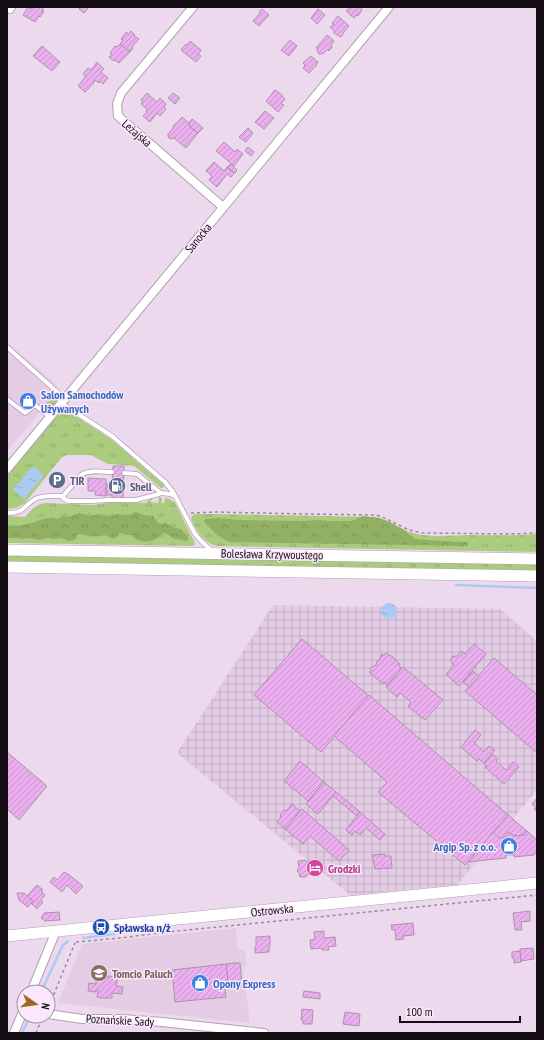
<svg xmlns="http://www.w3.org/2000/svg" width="544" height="1040" viewBox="0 0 544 1040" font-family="'PT Sans Narrow',sans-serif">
	<defs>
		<pattern id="industrial-grid" width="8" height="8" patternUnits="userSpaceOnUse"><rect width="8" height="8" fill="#e4cce5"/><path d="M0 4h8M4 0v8" fill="none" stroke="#c3aec4"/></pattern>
		<pattern id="grass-tufts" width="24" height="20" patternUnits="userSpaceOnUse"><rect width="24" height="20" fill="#abcb7f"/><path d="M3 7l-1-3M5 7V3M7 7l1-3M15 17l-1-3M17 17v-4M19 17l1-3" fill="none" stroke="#92ad6d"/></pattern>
		<pattern id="forest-crowns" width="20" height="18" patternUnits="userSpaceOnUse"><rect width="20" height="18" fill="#91b063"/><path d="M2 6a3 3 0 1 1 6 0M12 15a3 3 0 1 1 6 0" fill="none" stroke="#7c9655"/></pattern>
		<pattern id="water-ripples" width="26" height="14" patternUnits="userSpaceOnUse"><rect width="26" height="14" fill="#accbf3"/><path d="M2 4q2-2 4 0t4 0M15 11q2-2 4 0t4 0" fill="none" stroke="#93adcf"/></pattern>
		<pattern id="building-hatch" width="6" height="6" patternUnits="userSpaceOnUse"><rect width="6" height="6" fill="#ebaeee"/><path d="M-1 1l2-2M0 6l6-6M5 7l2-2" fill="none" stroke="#c994cb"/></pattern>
	</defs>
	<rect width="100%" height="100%" fill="#edd9ed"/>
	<g fill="#e4cce5">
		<path d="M7 342 53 381 59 389 7 451Z"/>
		<path d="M236 928 238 950H245L247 966 243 967 250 1023 58 1003 82 944Z"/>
	</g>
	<path fill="url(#industrial-grid)" d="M273 605 500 609 537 641V790L457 885 350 895 177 753Z"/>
	<g fill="url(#grass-tufts)">
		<path d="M54 395 58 399 57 401 51 409H47L43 407Z"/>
		<path d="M62 412 71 413 111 439 163 484 164 486 163 488H161L134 466 108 464 91 455H67L62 457 25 503 16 508 7 509V474L56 415Z"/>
		<path d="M159 497 162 498V503H164L165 498 170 499 175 503 195 543 194 545 192 546 7 543V516L25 517C31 510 36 504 46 503L92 505 114 502 145 503 152 498 151 502 158 503Z"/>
		<path d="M195 514H213L374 517C388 519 399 529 413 533 431 538 451 535 469 535 492 535 514 536 537 534V552L216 546C203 542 196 531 191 518L192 516Z"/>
		<path d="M7 555 537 564V571L7 563Z"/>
	</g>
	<g fill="url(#forest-crowns)">
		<path d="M136 512 144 515 153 516 159 524 166 523 175 528 181 529 188 537V540L187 541 177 539H174L167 534 164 533C161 534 159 537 156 539 145 544 139 542 131 535H125L120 533C114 540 114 540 105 535 96 538 88 535 78 534L75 540 69 541 61 538 55 539 48 538 40 540 28 538 22 539 17 538H7V526C12 525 18 526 23 525 35 524 45 515 57 519L63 516 68 517 79 513 91 516 98 514 110 516 118 514 128 515Z"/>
		<path d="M363 516 379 518 390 522 404 530 415 539 440 541 467 542 468 545 467 546 230 542C216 536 214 532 204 522L205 519 218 518 242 520 300 521 320 520 332 521H352Z"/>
	</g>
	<g fill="url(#water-ripples)">
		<path d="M33 466 44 475 24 499 13 490Z"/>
		<circle cx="389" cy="611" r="8"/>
	</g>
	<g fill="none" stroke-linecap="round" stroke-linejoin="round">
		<g stroke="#accbf3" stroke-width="2.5">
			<path d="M456 585 537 588"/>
			<path d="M83 938 114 934"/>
			<path d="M41 992 63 945 68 941"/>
			<path d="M22 1033 28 1020"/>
		</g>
	</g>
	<g fill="url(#building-hatch)" stroke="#a896a8">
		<path d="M28 7 31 9 32 7H44L42 10 44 11 40 17 39 16 35 22 23 15Z"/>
		<path d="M80 7H89L84 13 79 9Z"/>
		<path d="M347 7H362L361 9 362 10 358 16 356 15 354 18 346 11 349 8Z"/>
		<path d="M262 9 269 15 259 26 253 21 260 13 259 12Z"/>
		<path d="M318 9 325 15 317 24 311 18Z"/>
		<path d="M338 16 349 26 343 33V34L341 37 334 33V31L330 27 334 24 332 23Z"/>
		<path d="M131 31 135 35 134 36 139 39 132 47 133 48 130 52 120 44 123 40 121 39 126 32 129 34Z"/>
		<path d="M327 35 334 41 331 45 332 47 329 51 328 49 323 54 322 53 321 54H319L317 51 318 49 316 48Z"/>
		<path d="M290 40 297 46 289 56 281 50Z"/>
		<path d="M190 41 201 50 198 54 201 56 196 62 181 50 186 44 187 45Z"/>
		<path d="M120 44 130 52 119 63 115 60 114 61 109 57 112 54 110 53 115 46 117 47Z"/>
		<path d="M42 46 60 62 52 71 33 56Z"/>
		<path d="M311 56 318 62 316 65H317L309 73 303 68 305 65 303 63Z"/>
		<path d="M97 62 104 69 101 72 108 78 103 84 100 81 99 83 95 80 93 84 85 92 78 86 86 76 83 74 88 68 91 70Z"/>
		<path d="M275 90 282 95V96L285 99 281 104 284 105 278 112 266 101Z"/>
		<path d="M147 93 157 102 160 98 166 104 164 107 166 109 160 116 157 113 150 122 143 116 147 112 146 111 147 109 141 104 143 101 141 100Z"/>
		<path d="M173 93 180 98 175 104 168 98Z"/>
		<path d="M265 111 274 118 264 129 255 122Z"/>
		<path d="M182 117 190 124 189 126 198 133 186 148 174 138 170 139 168 137V134L173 128V126L175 124 177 123Z"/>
		<path d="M192 119 203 128 198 133 189 126 190 124 189 123Z"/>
		<path d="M248 128 253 133 246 142 239 137Z"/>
		<path d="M224 142 235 152 237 149 243 154 234 166 216 151Z"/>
		<path d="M248 147 254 152 251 156 245 151Z"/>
		<path d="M214 162 224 171 227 167 234 173 231 177 227 174 217 187 209 180 212 176 206 171Z"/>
		<path d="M231 164 237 170 235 173 227 167Z"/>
		<path d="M113 466H124L123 499H112V495H106V484H112Z"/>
		<path d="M88 478 106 479V496L95 495V491H88Z"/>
		<path d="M302 639 369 696 321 752 254 695Z"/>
		<path d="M474 644 486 654 459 686 446 674 454 665 451 661 452 657 455 656H457L462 651 465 654Z"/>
		<path d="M386 653 393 657 394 659 400 664 399 666 402 668 387 685 384 682 383 684 369 672 372 670 370 668 376 665 377 661 380 660 382 654 384 655Z"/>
		<path d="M494 658 537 695V753L465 691Z"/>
		<path d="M403 667 443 700 425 720 408 706 411 702 400 693 397 697 386 687Z"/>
		<path d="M473 671 479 676 469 687 463 682Z"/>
		<path d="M369 695 508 815 465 865 378 792 387 782 334 736Z"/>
		<path d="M475 730 481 735 474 743 484 752 489 746 495 750 484 763 479 759 477 761 461 747Z"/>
		<path d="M7 752 47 786 19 820 7 809Z"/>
		<path d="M492 754 498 759 496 761 506 770 513 762 519 767 504 784 485 767 487 766 484 763Z"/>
		<path d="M300 761 324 782 308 801 284 781Z"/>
		<path d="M324 782 336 792 318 814 306 804Z"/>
		<path d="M336 792 360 812 357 816 333 796Z"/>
		<path d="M537 798V812L534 809 536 808 532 804Z"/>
		<path d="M292 804 300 811 285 829 277 822 281 817 280 815 282 812 284 810 286 811Z"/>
		<path d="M302 809 349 850 339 861 310 836 303 844 285 829Z"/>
		<path d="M360 812 385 834 380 840 366 828 360 835 355 831 352 835 346 830Z"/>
		<path d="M508 815 527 831 524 835 514 836 508 832 504 837 499 838 493 832Z"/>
		<path d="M527 831 537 840V852L534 855 514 857 515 855H506V858L468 862 493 832 499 838 504 837 508 832 514 836 524 835Z"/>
		<path d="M385 854V856H391L392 868 375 869 372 855Z"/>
		<path d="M305 860 307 862 314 861 315 874 306 875V877H300L299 873 298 872 297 870 299 868 298 861Z"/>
		<path d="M64 872 67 874H68L83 886 76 894 67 885 62 892 50 882 54 877 57 880Z"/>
		<path d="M37 885 43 890 41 891 45 895 41 900 43 902 37 909 31 903 33 901 27 896Z"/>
		<path d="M17 893H24L33 901 28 907 19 900Z"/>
		<path d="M530 911V921L521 922 522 930H515L513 913Z"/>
		<path d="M59 912 60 920 45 921 41 918 44 913Z"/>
		<path d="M413 923 414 935 403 936 404 939 396 940 395 930H392L391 925Z"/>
		<path d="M324 931V938L335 937 336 946 328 947 329 950H322V948L311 949 310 940 315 939 314 932Z"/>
		<path d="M270 936V946H269V952L255 953V947L256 946V937Z"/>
		<path d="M533 948 534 959 521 961 520 949Z"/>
		<path d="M520 951 521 962 514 963V958H512V952Z"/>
		<path d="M236 963H240L242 987 228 989 226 964Z"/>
		<path d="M226 964 228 983H224L226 997 175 1002 172 970Z"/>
		<path d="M96 975 106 976V977H108V976L118 977 116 986 123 987 122 994 112 993V998H101L97 997 98 990H96V992L88 991 89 983 96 984Z"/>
		<path d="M304 991 320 993V999L303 997Z"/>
		<path d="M302 1009 313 1010 312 1024H303V1020H301Z"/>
		<path d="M345 1012 360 1014 359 1026 343 1024Z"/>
	</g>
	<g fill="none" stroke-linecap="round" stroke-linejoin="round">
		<defs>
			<g id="lane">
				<path d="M7 347 65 399"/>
				<path d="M7 399 25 413 35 405 50 417"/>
				<path d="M61 403 112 436 165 482 173 492 195 534 202 542 211 550"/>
				<path d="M124 473 137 474 161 493"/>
				<path d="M63 496V498L66 500 69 501H91L109 500H136L159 494 161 493 170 494 175 496"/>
				<path d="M7 513C25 514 24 504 37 498 45 495 54 496 63 496L81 475C89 469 103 472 112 472"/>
			</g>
			<g id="street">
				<path d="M193 7 121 93 117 104 118 116 223 207"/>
				<path d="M10 9 11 7"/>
				<path d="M7 469 389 7"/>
				<path d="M31 992 56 931"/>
				<path d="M48 1014 82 1019H123L162 1022 264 1033"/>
				<path d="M14 1033 24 1009"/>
			</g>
			<g id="secondary">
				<path d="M7 550 537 559"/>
				<path d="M7 567 537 576"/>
				<path d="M7 936 537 883"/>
			</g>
		</defs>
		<use href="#lane" stroke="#b3a0b3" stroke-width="5.5"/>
		<use href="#street" stroke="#b3a0b3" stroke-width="10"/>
		<use href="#secondary" stroke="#b3a0b3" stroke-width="12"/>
		<g stroke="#988a98" stroke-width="1.5" stroke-dasharray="3 3" stroke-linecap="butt">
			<path d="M191 513 216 512 305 514 376 515C386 518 394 523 403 527 411 531 419 533 428 533L511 534 537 533"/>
			<path d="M76 942 121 938 158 933 537 895"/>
			<path d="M49 1006 75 943"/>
			<path d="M36 1033 41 1021 43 1019"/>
		</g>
		<use href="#lane" stroke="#fff" stroke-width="4"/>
		<use href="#street" stroke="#fff" stroke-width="8"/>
		<use href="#secondary" stroke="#fff" stroke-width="11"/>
	</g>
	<defs>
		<symbol id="shop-disc" viewBox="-11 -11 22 22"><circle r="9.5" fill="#3f7fe0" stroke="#fae7fb"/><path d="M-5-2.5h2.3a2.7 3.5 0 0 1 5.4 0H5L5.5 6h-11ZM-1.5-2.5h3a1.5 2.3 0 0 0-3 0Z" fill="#fff"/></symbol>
		<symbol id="parking-disc" viewBox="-11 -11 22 22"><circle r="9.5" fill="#5c6f8a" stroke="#fae7fb"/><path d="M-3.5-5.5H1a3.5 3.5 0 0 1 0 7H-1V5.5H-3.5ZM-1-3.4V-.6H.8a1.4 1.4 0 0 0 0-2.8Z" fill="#fff"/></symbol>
		<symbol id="fuel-disc" viewBox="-11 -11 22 22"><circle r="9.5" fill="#5c6f8a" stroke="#fae7fb"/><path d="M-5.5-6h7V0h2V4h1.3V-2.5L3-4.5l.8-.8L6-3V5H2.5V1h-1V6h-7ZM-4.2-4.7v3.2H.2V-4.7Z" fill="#fff"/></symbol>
		<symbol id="hotel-disc" viewBox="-11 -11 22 22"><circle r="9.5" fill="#d1479c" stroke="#fae7fb"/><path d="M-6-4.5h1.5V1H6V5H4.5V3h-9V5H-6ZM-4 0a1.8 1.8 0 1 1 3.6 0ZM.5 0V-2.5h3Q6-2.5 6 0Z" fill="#fff"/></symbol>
		<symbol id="bus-disc" viewBox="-11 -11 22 22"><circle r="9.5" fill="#1a4fb4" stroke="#fae7fb"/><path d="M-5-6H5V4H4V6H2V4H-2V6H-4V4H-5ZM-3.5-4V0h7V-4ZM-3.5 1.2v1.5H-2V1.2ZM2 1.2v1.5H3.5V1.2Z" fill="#fff"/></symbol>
		<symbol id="school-disc" viewBox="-11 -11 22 22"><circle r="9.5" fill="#8d6e63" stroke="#fae7fb"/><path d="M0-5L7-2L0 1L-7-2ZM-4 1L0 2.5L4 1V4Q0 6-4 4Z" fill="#fff"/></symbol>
	</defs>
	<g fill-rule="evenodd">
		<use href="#shop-disc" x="18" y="391" width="20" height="20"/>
		<use href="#parking-disc" x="47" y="470" width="20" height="20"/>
		<use href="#fuel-disc" x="107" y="476" width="20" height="20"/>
		<use href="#shop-disc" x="499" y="836" width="20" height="20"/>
		<use href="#hotel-disc" x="305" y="858" width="20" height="20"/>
		<use href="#bus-disc" x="91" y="917" width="20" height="20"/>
		<use href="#school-disc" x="89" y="963" width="20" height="20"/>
		<use href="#shop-disc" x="190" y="973" width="20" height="20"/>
	</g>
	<g text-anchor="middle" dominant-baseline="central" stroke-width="3" stroke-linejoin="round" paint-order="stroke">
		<g font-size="12" fill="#140e14" stroke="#fae7fb">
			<text transform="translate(137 133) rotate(41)">Leżajska</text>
			<text transform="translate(198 238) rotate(-51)">Sanocka</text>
			<text transform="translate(272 554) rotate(1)">Bolesława Krzywoustego</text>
			<text transform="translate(272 910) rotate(-6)">Ostrowska</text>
			<text transform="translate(120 1020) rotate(3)">Poznańskie Sady</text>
		</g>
		<g font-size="12" font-weight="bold" fill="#366cbe" stroke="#fae7fb" text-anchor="start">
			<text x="41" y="394">Salon Samochodów<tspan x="41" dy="14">Używanych</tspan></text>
			<text x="496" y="846" text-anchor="end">Argip Sp. z o.o.</text>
			<text x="213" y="983">Opony Express</text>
		</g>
		<g font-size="12" font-weight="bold" fill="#4e5e75" stroke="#fae7fb" text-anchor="start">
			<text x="70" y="480">TIR</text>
			<text x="130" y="486">Shell</text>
		</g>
		<g font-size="12" font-weight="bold" fill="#b23c85" stroke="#fae7fb" text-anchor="start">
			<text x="328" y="868">Grodzki</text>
		</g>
		<g font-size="12" font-weight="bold" fill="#164399" stroke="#fae7fb" text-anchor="start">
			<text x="114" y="927">Spławska n/ż</text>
		</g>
		<g font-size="12" font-weight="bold" fill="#785e54" stroke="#fae7fb" text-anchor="start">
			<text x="112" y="973">Tomcio Paluch</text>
		</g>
	</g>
	<rect width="544" height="1040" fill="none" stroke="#140e14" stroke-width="16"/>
	<g transform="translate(36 1004) rotate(103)"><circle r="19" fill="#fae7fb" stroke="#9e909f"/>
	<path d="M0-3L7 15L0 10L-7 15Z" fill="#9b6c1e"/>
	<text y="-6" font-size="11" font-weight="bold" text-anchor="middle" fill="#140e14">N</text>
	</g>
	<path d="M400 1016v6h120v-6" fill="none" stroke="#140e14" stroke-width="2"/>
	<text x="406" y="1016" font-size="12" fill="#140e14" stroke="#fae7fb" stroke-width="3" paint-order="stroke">100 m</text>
</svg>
